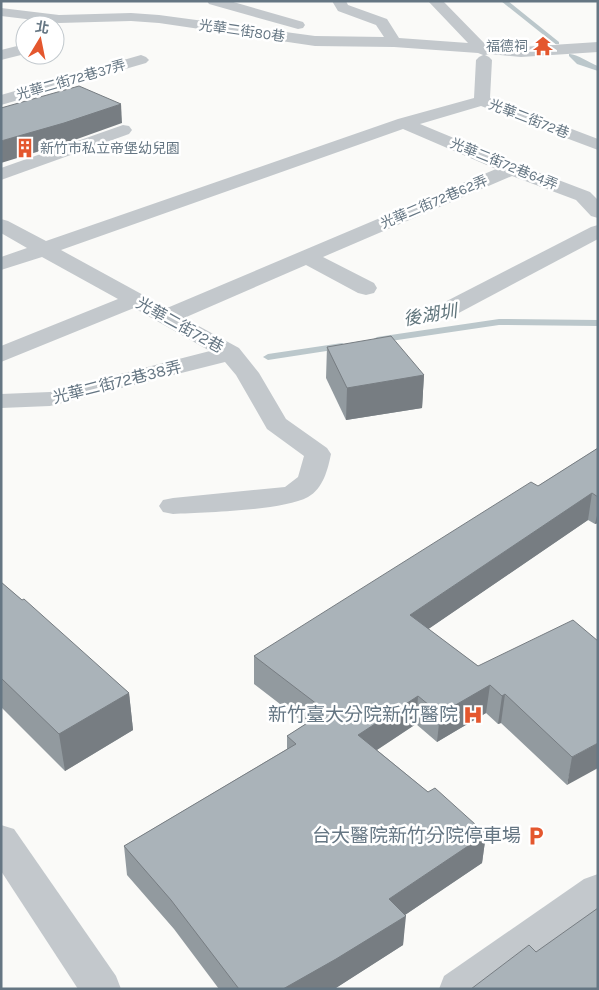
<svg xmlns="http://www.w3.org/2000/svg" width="599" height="990" viewBox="0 0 599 990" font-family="Karla,'Noto Sans TC',sans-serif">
	<rect width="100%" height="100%" fill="#fafaf8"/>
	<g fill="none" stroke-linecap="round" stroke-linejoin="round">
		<g fill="#bbc7cb" fill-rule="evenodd">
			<path d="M501 1H508L559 42V44H555Z"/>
			<path d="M569 54C575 53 590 63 598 66V71L577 64 569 56Z"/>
			<path d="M499 319 598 320V326L499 325 377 343 372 340 377 337Z"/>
			<path d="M342 343 347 346 346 348 268 360 263 357 268 354Z"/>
		</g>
		<g fill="#c3c8cc" fill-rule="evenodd">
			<path d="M207 1H230L303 22 305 25 303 28 298 29 209 4Z"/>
			<path d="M332 1H346L348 5 387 19 399 38 468 43 428 1H443L486 45 521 47 598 42V52L521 57 490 54 485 55 489 57 492 60 490 98 598 139V150L481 106 420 124 519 165 590 192 598 200V218L591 216 576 200 512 176 323 257 374 283 377 288 374 293 366 295 358 293 306 265 184 318 239 348 259 373 286 419 327 448 331 454C328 469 323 489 308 497 282 511 205 512 173 514L163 512 159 506 163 500 173 498 285 487 298 477 304 456 267 429 236 375 225 362 50 406 1 408V394L50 392 210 351 134 308 1 362V346L118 299 42 257 1 270V257L27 248 1 233V219L8 221 46 241 398 119 474 98 476 60 479 57 483 55 478 53 394 47 315 46 159 23 131 21 59 23 1 16V8L59 15 131 13 159 15 315 36 384 37 376 25 338 11ZM403 129 496 169 167 308 61 250Z"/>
			<path d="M25 44V54L1 60V50Z"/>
			<path d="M141 55 146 57 149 60 146 63 1 105V95Z"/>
			<path d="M123 125 129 126 132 130 129 134 1 180V168Z"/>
			<path d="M598 225V239L455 315 447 317 439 315 436 310 439 305 591 227Z"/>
			<path d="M1 825 14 829 116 976 121 989H78L1 871Z"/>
			<path d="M598 874V911L492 989H439L444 976 584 879Z"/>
		</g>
	</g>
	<g fill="#929a9f">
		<path d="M327 347 424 375 422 408 346 420 326 378Z"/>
		<path d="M598 448V523L595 524 588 520 428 629 478 666 598 641 567 785 501 723 498 724 486 713 437 742 416 724 377 750 428 792 486 834 482 863 405 915 403 945 334 989H219L174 929 127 875 124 846 287 749V736L306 724 254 684V656L538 486Z"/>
		<path d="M1 582 129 693 133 730 65 771 1 707Z"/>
	</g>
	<g fill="#777d82">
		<path d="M121 104 122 123 66 143 1 163V141Z"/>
		<path d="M424 375 422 408 346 420 347 388Z"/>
		<path d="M592 493 588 520 408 643 410 615Z"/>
		<path d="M598 511V523L595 524Z"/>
		<path d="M490 685 486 713 437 742 440 714Z"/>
		<path d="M129 693 133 730 65 771 59 734Z"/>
		<path d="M505 694 501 723 498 724 502 696Z"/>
		<path d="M418 696 416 724 357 763 358 735Z"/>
		<path d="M598 743V768L567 785 572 757Z"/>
		<path d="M486 834 482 863 387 927 389 899Z"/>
		<path d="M406 916 403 945 336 988 334 989H283Z"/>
	</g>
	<g fill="#aab3b9" stroke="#777d82">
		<path d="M79 86 121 104 64 123 1 141V108Z"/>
		<path d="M391 336 424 375 347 388 327 347Z"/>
		<path d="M598 448V497L592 493 410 615 478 666 573 620 598 641V743L572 757 505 694 502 696 490 685 440 714 418 696 358 735 428 792 435 788 486 834 389 899 406 916 336 959 283 989H239L171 900 124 846 296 744 287 736 326 711 254 656 531 482 538 486Z"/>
		<path d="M1 582 22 600 24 599 129 693 59 734 1 678Z"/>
		<path d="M598 908V989H471L529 945 536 952Z"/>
	</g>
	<defs>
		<symbol id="temple-bare" viewBox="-9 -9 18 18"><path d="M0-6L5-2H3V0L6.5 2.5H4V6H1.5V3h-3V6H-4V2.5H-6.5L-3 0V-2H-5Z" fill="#e4572e" stroke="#fff" stroke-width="2.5" paint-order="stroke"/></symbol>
		<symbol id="building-bare" viewBox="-9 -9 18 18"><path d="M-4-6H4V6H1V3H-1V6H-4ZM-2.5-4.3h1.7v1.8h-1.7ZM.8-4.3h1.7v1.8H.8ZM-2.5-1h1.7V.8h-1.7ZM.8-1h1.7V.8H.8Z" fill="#e4572e" stroke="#fff" stroke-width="2.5" paint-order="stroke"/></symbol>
		<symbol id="hospital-bare" viewBox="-9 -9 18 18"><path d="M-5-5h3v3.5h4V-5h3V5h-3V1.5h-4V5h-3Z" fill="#e4572e" stroke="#fff" stroke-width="2.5" paint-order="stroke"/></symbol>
		<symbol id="parking-bare" viewBox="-9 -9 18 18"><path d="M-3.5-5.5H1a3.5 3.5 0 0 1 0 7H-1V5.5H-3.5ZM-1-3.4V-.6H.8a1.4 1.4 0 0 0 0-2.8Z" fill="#e4572e" stroke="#fff" stroke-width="2.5" paint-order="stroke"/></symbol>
	</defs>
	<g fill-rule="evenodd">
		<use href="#temple-bare" x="529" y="32" width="28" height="28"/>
		<use href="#building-bare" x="11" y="134" width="28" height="28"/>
		<use href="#hospital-bare" x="459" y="701" width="28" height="28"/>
		<use href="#parking-bare" x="522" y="822" width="28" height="28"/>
	</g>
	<g text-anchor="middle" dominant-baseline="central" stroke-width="5" stroke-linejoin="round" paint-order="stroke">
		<g font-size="14" fill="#657683" stroke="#fff">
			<text transform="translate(242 31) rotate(8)">光華二街80巷</text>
			<text transform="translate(71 80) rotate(-16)">光華二街72巷37弄</text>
			<text transform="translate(529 119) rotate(21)">光華二街72巷</text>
			<text transform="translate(504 164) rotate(22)">光華二街72巷64弄</text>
			<text transform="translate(434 202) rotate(-23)">光華二街72巷62弄</text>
		</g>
		<g font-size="14" fill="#657683" stroke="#fff" text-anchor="end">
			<text x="528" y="46">福德祠</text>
			<text x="40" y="148" text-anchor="start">新竹市私立帝堡幼兒園</text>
		</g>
		<g font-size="16" fill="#657683" stroke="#fff">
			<text transform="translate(180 325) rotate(29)">光華二街72巷</text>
			<text transform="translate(117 382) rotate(-14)">光華二街72巷38弄</text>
		</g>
		<g font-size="18" font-style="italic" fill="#60757c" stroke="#fff">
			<text transform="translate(430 315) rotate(-9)">後湖圳</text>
		</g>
		<g font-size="19" fill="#657683" stroke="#fff" text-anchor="end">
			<text x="458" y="715">新竹臺大分院新竹醫院</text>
			<text x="521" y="836">台大醫院新竹分院停車場</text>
		</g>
	</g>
	<rect width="599" height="990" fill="none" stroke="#657683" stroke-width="5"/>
	<g transform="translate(40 40) rotate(10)"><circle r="24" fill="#ffffff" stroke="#c1c8cd"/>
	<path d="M0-4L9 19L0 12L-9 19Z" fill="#e4572e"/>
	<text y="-8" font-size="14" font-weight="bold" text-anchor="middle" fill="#657683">北</text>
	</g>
</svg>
